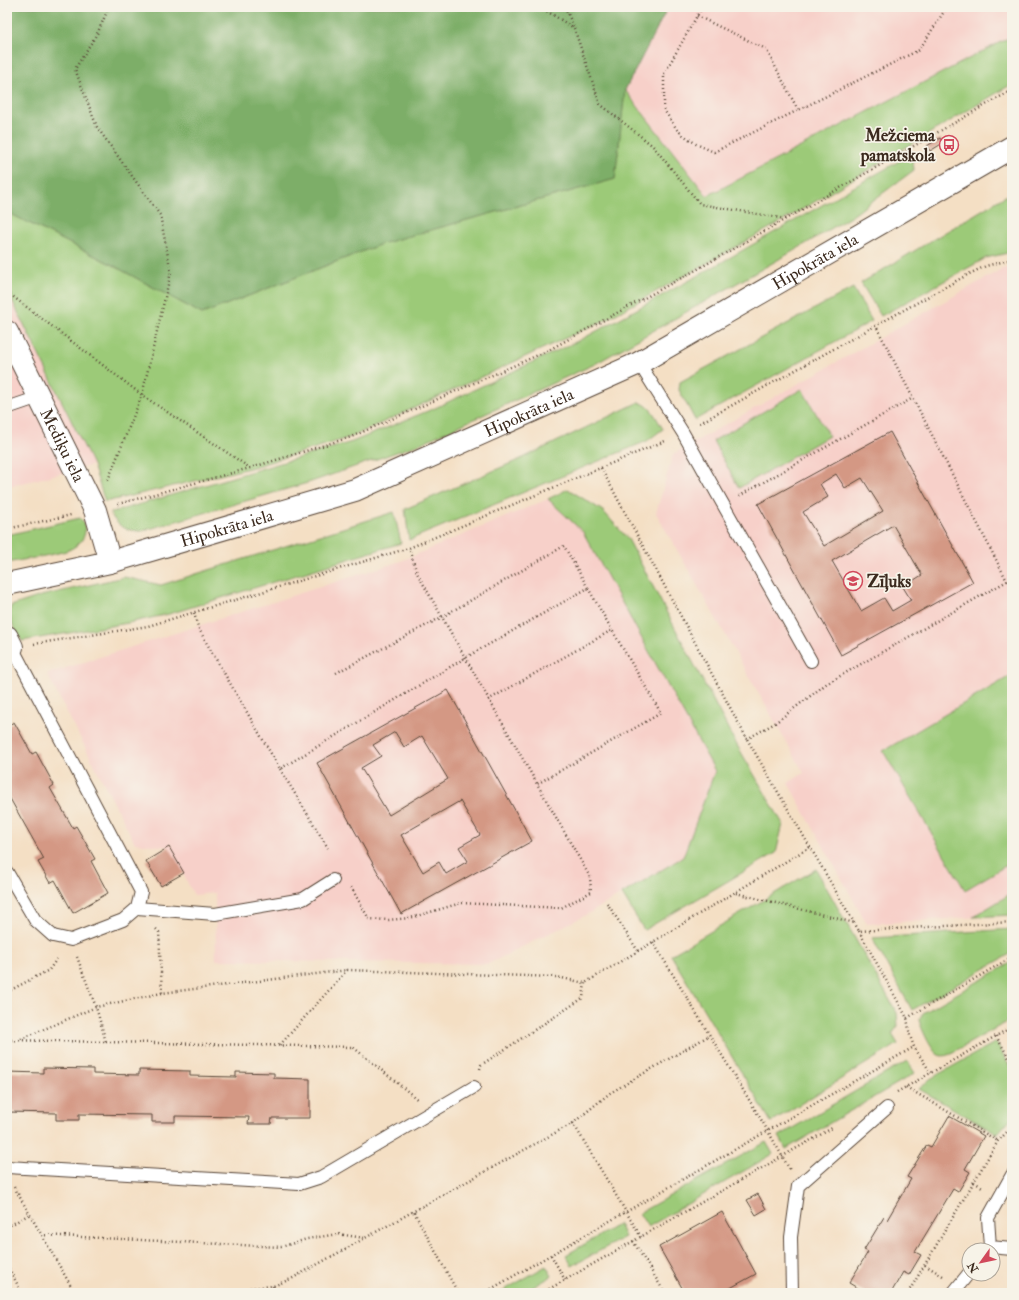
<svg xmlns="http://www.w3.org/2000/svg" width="1019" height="1300" viewBox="0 0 1019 1300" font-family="'IM FELL Double Pica',serif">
	<rect width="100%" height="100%" fill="#f7f3e8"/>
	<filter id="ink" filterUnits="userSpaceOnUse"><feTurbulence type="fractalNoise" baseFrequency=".025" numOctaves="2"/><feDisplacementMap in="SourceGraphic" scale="8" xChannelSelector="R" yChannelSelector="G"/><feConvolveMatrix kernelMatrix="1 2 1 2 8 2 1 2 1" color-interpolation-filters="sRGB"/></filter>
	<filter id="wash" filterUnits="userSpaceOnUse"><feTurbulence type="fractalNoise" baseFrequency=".012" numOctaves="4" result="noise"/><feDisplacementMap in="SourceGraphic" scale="16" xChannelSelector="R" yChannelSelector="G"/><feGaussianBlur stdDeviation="0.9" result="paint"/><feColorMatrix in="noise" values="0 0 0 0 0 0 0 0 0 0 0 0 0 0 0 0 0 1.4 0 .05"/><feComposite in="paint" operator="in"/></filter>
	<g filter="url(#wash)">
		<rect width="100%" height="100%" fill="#f4dfc4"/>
		<g fill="#f7d0c9">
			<path d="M607 7H1012V36L706 196 625 90Z"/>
			<path d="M1012 267V915L867 924 788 783 804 773 656 513 673 454 1002 269Z"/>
			<path d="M7 290 93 465 7 487Z"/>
			<path d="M548 499 583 532 715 771 683 857 590 913 488 964 216 960 215 893 194 895 169 847 135 843 47 674 401 561Z"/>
		</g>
		<g fill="#9cca78" stroke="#6c7a4b">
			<path d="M1012 36V84L786 219 607 319 351 437 250 468 105 502 93 465 7 290V212L107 262 202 314 384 243 615 179 625 90 707 196Z"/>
			<path d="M908 156 913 162 914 170 852 216 797 249 595 364 417 445 311 482 142 531C126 531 118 527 110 513L352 442 435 408 582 339 701 274Z"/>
			<path d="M1012 192V252L986 258 881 316 861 283Z"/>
			<path d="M853 288 872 321 695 420 679 390 680 382Z"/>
			<path d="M802 389 829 436 739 488 713 441Z"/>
			<path d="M639 402C652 406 656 418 663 429L647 441 409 540 405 509 523 458Z"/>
			<path d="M568 489 603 511 628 539 734 740 783 824 776 853 644 930 622 894 683 857 715 771 583 532 548 499Z"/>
			<path d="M394 512 401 543 169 614 128 623 22 641C15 630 7 619 11 606L41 596 124 577 161 585Z"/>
			<path d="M80 518C90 530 84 542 71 549 61 554 21 560 7 563V535Z"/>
			<path d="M1012 675V862L965 890 883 751Z"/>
			<path d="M816 869 897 1013 898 1026 892 1034 898 1044 771 1122 671 955Z"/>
			<path d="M1012 893V915L973 917Z"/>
			<path d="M1012 929V953L912 1010 872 938Z"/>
			<path d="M1012 962V1019L948 1055C944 1056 940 1057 936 1053 930 1047 921 1028 919 1020L923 1013Z"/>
			<path d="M996 1042 1012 1070V1117L997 1134 919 1089 930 1079Z"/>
			<path d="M907 1061 915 1073 786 1149 779 1136Z"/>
			<path d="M766 1142 773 1154 648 1227 639 1213Z"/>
			<path d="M619 1224 625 1237 572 1266 566 1255Z"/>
			<path d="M546 1266 552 1276 523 1293H499Z"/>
		</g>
		<path fill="#7dae68" stroke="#5c6c43" d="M7 7H668L625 90 615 179 384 243 202 314 107 262 7 212Z"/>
		<g id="blocks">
			<g fill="#d49884" fill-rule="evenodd">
				<path d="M940 138 943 143 930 151 927 146Z"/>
				<path d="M890 432 973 582 841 655 758 504ZM836 474 845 488 862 478 883 511 824 546 803 512 828 497 820 484ZM893 525 922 575 903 587 911 600 892 611 884 598 861 611 832 561Z"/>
				<path d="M448 690 532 841 401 914 317 763ZM395 732 404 747 422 736 448 779 389 815 361 768 381 756 373 745ZM460 801 480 835 459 847 468 861 446 874 439 862 423 872 401 835Z"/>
				<path d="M14 722 32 754 36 752 54 785 50 788 73 828 76 826 95 859 91 861 108 893 73 913 55 880 50 883 38 862 44 859 8 795 7 796V726Z"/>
				<path d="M169 847 184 873 161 886 146 861Z"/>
				<path d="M43 1068 93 1069V1074L139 1075V1070L190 1071V1076L236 1077V1072L274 1073V1078L310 1079V1118H272L271 1124H248L249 1117 175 1116V1122H152V1115L79 1114V1120H56V1113L7 1112V1072L43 1073Z"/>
				<path d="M949 1116 984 1136 965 1169 970 1172 958 1192 953 1189 915 1252 921 1255 909 1275 903 1272 891 1293H866L849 1283 868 1252 864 1250 884 1217 887 1220 911 1179 907 1177 927 1145 931 1147Z"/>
				<path d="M758 1194 766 1209 756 1215 747 1200Z"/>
				<path d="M722 1212 756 1274 721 1293H685L659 1247Z"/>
			</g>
		</g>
	</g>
	<g filter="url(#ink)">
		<use href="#blocks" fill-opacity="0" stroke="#574537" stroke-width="1"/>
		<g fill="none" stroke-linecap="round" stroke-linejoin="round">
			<defs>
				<g id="lane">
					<path d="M639 363 683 433 811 661"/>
					<path d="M7 408 39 397"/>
					<path d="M7 872 35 920 53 936 71 940 123 920 137 908 141 892 12 647"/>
					<path d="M137 908 215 914 303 899 333 880"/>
					<path d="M7 1167 299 1184 321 1177 474 1087"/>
					<path d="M990 1247 1012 1249"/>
					<path d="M988 1250 990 1247 988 1218 1012 1175"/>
					<path d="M792 1293 791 1237 798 1186 887 1108"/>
					<path d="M953 1293 969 1273"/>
				</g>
				<g id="street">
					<path id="s1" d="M7 332 95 510 110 562"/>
					<path d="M7 637 12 647"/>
				</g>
				<g id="secondary">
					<path id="s2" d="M7 584 110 562 355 490 639 363 1012 147"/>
				</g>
			</defs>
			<use href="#lane" stroke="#574537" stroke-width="14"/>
			<use href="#street" stroke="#574537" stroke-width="24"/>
			<use href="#secondary" stroke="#574537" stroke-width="24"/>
			<g stroke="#574537" stroke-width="2.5" stroke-dasharray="1 3" stroke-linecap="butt">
				<path d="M540 7 574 28 600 104 653 146 700 204 786 219"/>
				<path d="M565 7 574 28"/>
				<path d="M702 7 664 74V110L678 131 696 144 714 152 919 50 947 7"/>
				<path d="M697 16 766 49 798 110"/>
				<path d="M7 292 142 395 250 468"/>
				<path d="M700 423 967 275 986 266 1012 259"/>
				<path d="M601 468 747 739 859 931 1012 922"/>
				<path d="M108 480 142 395 171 272 160 215 97 127 75 69 98 32 109 7"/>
				<path d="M739 496 913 398"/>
				<path d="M118 504 250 468 351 437 545 352 696 270 1012 90"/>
				<path d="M7 529 71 515"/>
				<path d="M194 613 198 627 206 642 280 769 465 658 588 588 612 630"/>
				<path d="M34 644 148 626 409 548 665 441"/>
				<path d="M336 673 442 617 564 546 588 588"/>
				<path d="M488 700 612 630 661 713 537 784"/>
				<path d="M747 739 775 723 826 684 1007 581 876 326"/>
				<path d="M280 769 328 848"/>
				<path d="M351 887 369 919 388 920 410 918 461 903 561 908 591 892 590 877 417 573 409 548"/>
				<path d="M736 893 855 923"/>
				<path d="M607 903 638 951"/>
				<path d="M156 929 159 932 162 993 348 970 557 977 585 983 810 847"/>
				<path d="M859 931 907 1018 910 1036 914 1047 931 1073"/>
				<path d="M653 942 768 1131 790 1170"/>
				<path d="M7 992 49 970 58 957"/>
				<path d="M907 1018 1012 957"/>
				<path d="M996 1036 1012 1063"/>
				<path d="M21 1039 96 1007 162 993"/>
				<path d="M7 1040 106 1042 96 1007 77 957"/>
				<path d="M106 1042 353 1047 417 1099"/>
				<path d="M280 1045 347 970"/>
				<path d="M480 1069 481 1065 583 998 585 983"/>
				<path d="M906 1087 998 1141"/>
				<path d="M897 1092 1012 1027"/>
				<path d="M573 1123 641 1237"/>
				<path d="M974 1182 984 1188"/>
				<path d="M14 1187 75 1293"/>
				<path d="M414 1212 458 1293"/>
				<path d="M7 1227 30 1214"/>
				<path d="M41 1235 281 1247 307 1239 338 1234 364 1238"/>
				<path d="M633 1241 665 1293"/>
				<path d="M551 1255 565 1280"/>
				<path d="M7 1265 22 1293"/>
				<path d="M925 1265 943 1276"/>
				<path d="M273 1286 274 1293"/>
				<path d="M239 1293 249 1288 273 1286 291 1279 573 1123 610 1093 710 1035"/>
				<path d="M484 1293 914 1047"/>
				<path d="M542 1293 834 1127"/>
				<path d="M908 1293 998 1141 1012 1127"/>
			</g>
			<use href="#lane" stroke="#fff" stroke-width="12"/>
			<use href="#street" stroke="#fff" stroke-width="22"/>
			<use href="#secondary" stroke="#fff" stroke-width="22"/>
		</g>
	</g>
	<defs>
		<symbol id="bus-ring" viewBox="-11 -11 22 22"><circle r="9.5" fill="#f7f3e8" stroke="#d1495b" stroke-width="1.5"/><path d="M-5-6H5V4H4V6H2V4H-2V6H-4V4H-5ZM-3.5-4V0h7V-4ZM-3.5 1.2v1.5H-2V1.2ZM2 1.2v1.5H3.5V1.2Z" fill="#d1495b"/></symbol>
		<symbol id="school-ring" viewBox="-11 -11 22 22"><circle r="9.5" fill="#f7f3e8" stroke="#d1495b" stroke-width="1.5"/><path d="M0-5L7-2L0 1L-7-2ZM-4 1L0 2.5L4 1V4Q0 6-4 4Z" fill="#d1495b"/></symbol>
	</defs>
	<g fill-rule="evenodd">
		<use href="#bus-ring" x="938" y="134" width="22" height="22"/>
		<use href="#school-ring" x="842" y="570" width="22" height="22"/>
	</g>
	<g text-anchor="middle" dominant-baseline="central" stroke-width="3.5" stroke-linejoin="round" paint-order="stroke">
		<g font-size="17" font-weight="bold" fill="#3b2a1e" stroke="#f7f3e8" text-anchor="end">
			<text x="935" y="135">Mežciema<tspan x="935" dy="20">pamatskola</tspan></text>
			<text x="867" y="581" text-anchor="start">Zīļuks</text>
		</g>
		<g font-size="17" fill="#3b2a1e" stroke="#f7f3e8">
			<text stroke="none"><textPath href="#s2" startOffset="875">Hipokrāta iela</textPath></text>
			<text stroke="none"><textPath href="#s2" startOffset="551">Hipokrāta iela</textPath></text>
			<text stroke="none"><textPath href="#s1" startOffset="126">Mediķu iela</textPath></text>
			<text stroke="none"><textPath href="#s2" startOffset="227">Hipokrāta iela</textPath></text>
		</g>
	</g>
	<rect width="1019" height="1300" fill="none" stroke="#f7f3e8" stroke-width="24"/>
	<g transform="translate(981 1262) rotate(237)"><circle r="19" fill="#f7f3e8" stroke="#aca397"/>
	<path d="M0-3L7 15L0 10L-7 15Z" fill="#d1495b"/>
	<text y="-6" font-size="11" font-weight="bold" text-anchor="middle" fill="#3b2a1e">N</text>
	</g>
</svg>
